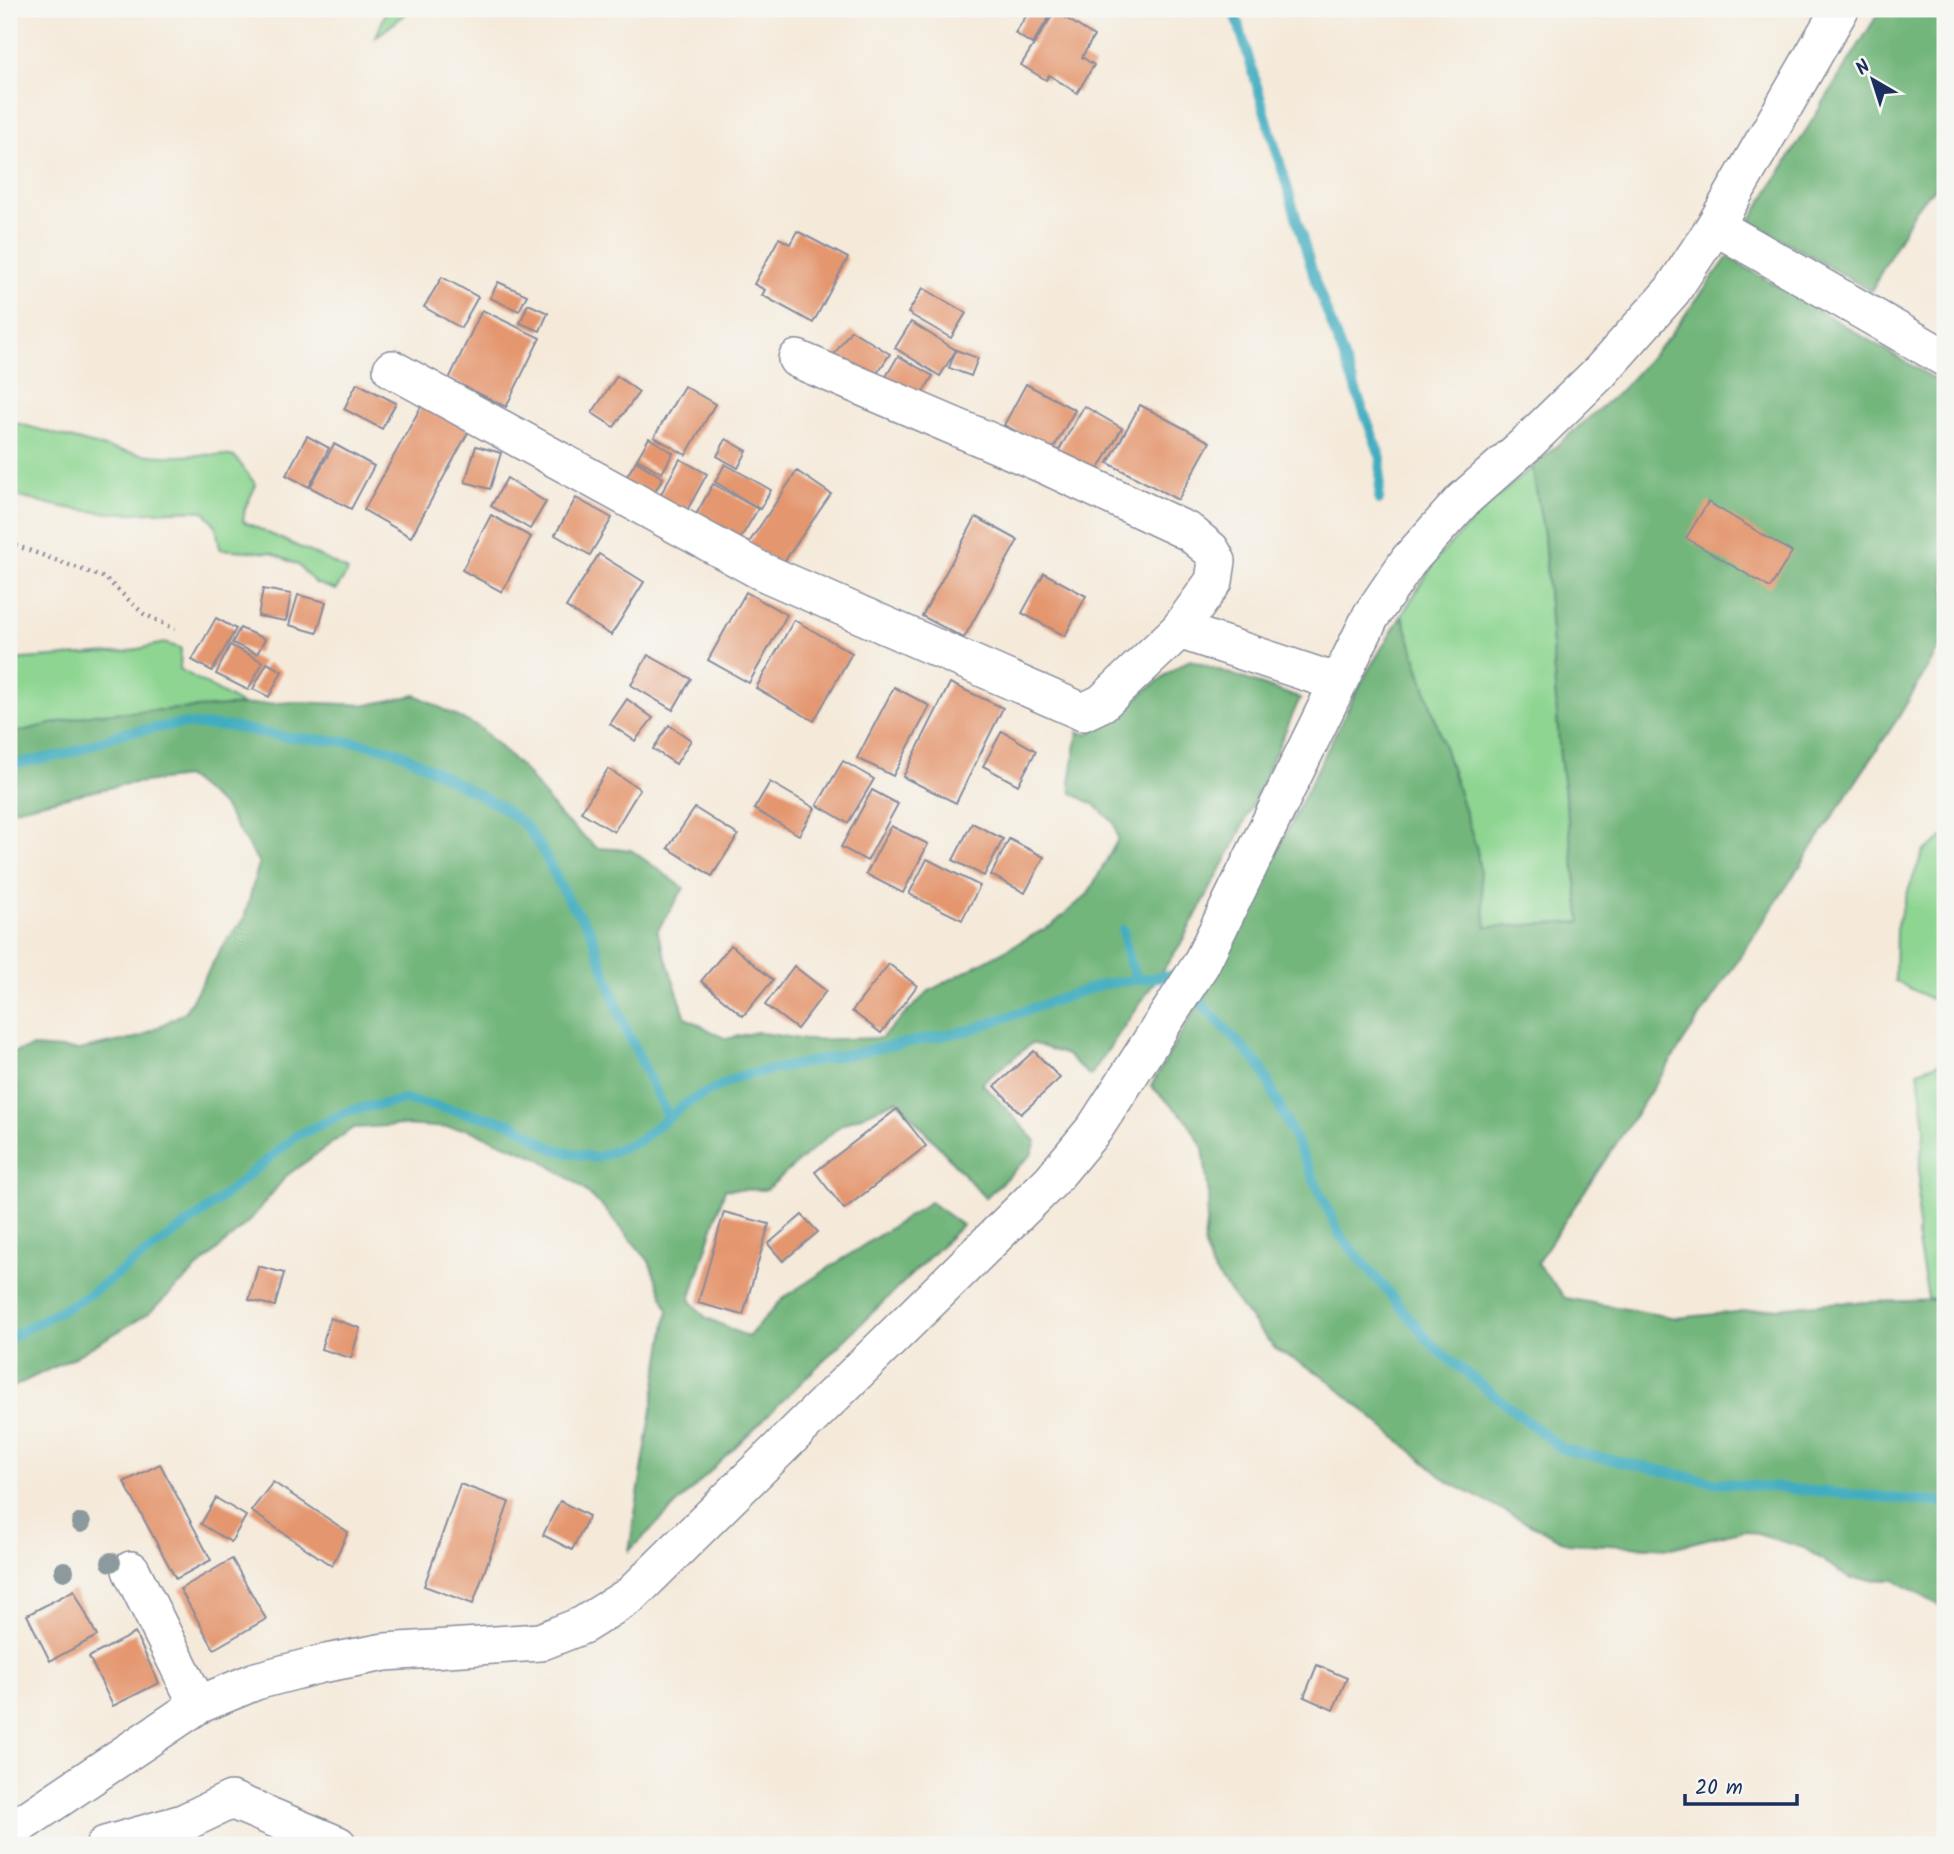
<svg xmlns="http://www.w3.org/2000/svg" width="1954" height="1854" viewBox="0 0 1954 1854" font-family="Kalam,sans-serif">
	<rect width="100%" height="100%" fill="#f6f6f2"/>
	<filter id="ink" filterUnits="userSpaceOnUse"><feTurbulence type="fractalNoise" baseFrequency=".0143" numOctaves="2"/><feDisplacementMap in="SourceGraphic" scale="14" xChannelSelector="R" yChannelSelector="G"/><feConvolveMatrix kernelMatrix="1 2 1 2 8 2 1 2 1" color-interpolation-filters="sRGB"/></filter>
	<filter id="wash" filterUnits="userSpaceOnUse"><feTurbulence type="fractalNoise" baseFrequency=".00686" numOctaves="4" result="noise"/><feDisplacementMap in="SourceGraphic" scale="28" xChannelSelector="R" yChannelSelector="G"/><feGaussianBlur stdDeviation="1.57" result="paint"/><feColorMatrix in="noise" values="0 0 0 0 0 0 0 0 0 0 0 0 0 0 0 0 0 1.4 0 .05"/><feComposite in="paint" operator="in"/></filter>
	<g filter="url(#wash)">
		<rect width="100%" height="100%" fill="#f5eada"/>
		<g fill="#8dd591" stroke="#548278" stroke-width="2">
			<path d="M387 9H412L376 37Z"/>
			<path d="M9 421C55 433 102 450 150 455 180 459 207 451 235 457L256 485 245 508 243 521C278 539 315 552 348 571L336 590 315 583 298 565 272 553 220 549 216 526 204 511C174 509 146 514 116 513 79 512 44 504 9 494Z"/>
			<path d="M1532 467 1544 535 1560 757 1581 922 1486 928 1477 850 1402 615 1436 559 1487 506Z"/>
			<path d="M164 643 181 648 180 669 244 706 94 714 9 734V660L125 652Z"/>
			<path d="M1945 836V1004L1943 1005 1895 981 1896 928 1908 891 1923 852Z"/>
			<path d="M1945 1061V1300L1928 1299 1917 1237 1920 1161 1925 1128 1918 1071Z"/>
		</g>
		<g fill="#72b67b" stroke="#46726c" stroke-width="2">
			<path d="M1881 9H1945V177L1915 209 1871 291 1750 221Z"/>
			<path d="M1728 257 1945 385V638L1898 718 1537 1263 1565 1298 1676 1318 1827 1303 1945 1300V1609L1895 1580 1851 1579 1804 1548 1744 1530 1671 1548 1567 1543 1448 1482 1322 1375 1275 1349 1243 1310 1211 1267 1204 1243 1209 1196 1203 1148 1187 1120 1151 1086 1219 967 1360 684 1402 615 1477 850 1486 927 1581 922 1560 757 1544 535 1532 467 1621 390 1668 338Z"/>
			<path d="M1190 660 1300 698 1237 839 1180 945 1090 1076 1067 1055 1032 1043 982 1083 1036 1141 1031 1155 985 1198 897 1100 841 1125 766 1190 725 1189 690 1300 705 1317 748 1337 783 1298 930 1202 962 1225 629 1551 668 1310 649 1261 604 1208 579 1185 537 1157 467 1129 403 1125 353 1128 286 1176 252 1218 148 1314 76 1356 9 1389V1054L31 1047 79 1050 140 1037 185 1012 222 947 244 919 259 863 223 806 187 777 126 784 9 810V734L94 714 295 702 367 705 416 695 480 728 525 771 560 816 597 848 631 850 684 888 657 931 686 1018 726 1039 757 1032 805 1040 881 1038 929 991 1052 925 1088 894 1118 839 1114 823 1095 805 1072 793 1070 782 1078 732 1087 734C1125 715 1152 679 1190 660Z"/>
		</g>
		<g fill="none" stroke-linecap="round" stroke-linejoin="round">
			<g stroke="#42adc0" stroke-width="10">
				<path d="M1234 9 1315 280 1381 458 1379 500"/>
				<path d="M9 765 67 754 123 733 181 724 233 727 285 737 362 743 396 751 422 764 501 807 525 825 542 850 568 900 590 929 623 1023 668 1117"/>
				<path d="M1123 930 1128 959 1138 980"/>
				<path d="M9 1338 84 1298 204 1212 296 1136 351 1110 406 1100 512 1123 553 1149 596 1158 638 1141 688 1102 740 1076 970 1030 1103 984 1175 975 1261 1067 1340 1235 1435 1348 1562 1449 1714 1482 1945 1503"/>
			</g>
		</g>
		<g id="blocks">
			<g fill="#e4966e">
				<path d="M1031 9H1039L1050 16 1032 44 1015 33Z"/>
				<path d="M1055 11 1094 36 1082 57 1094 65 1077 93 1049 75 1046 80 1021 65Z"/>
				<path d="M797 231 848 258 813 323 762 295 765 290 754 284 779 238 790 244Z"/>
				<path d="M442 277 478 297 461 328 424 307Z"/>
				<path d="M498 282 527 295 519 311 490 298Z"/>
				<path d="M923 288 966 313 951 338 908 313Z"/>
				<path d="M528 304 548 313 540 331 520 323Z"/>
				<path d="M482 310 540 338 506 407 449 379Z"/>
				<path d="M911 322 956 350 978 358 971 376 949 368 956 350 940 376 895 348Z"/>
				<path d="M851 330 890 354 872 381 833 356Z"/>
				<path d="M898 356 933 376 918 400 884 380Z"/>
				<path d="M617 376 639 392 614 427 592 413Z"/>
				<path d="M357 383 396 403 382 429 344 409Z"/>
				<path d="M1026 384 1075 410 1052 451 1004 425Z"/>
				<path d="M684 386 715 404 686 455 654 437Z"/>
				<path d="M423 403 470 429 411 537 364 510Z"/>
				<path d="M1140 405 1210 442 1178 500 1108 463Z"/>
				<path d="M1084 406 1122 428 1096 474 1058 452Z"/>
				<path d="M307 436 329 448 309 487 286 475Z"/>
				<path d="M649 438 673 453 662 473 637 459Z"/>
				<path d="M726 439 747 451 738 468 717 456Z"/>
				<path d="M334 444 374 466 351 509 310 487Z"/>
				<path d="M476 446 501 453 490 489 465 482Z"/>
				<path d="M680 459 707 474 684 516 657 501Z"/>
				<path d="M636 461 663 478 648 503 621 486Z"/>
				<path d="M725 464 771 490 760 509 715 482Z"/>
				<path d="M797 471 831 494 781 566 748 544Z"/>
				<path d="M507 478 546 502 530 529 491 506Z"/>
				<path d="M713 484 758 509 737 544 693 520Z"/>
				<path d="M576 498 612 518 590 555 555 535Z"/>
				<path d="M1708 502 1792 552 1770 588 1686 538Z"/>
				<path d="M491 515 531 537 502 592 462 570Z"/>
				<path d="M976 517 1018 540 964 638 922 616Z"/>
				<path d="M599 554 644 582 611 635 566 607Z"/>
				<path d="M1044 573 1086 596 1065 636 1022 613Z"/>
				<path d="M263 589 291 594 286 621 258 616Z"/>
				<path d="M746 592 787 615 749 683 708 660Z"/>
				<path d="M298 595 326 602 317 633 289 625Z"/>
				<path d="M216 618 236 629 212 671 192 660Z"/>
				<path d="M794 620 852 653 814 721 756 688Z"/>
				<path d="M240 628 265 639 257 654 232 643Z"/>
				<path d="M230 645 263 662 248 690 216 674Z"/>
				<path d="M648 655 691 679 673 710 631 685Z"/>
				<path d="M267 663 282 671 269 697 253 689Z"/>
				<path d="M950 683 1003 708 956 803 903 777Z"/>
				<path d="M894 687 930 706 893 776 857 758Z"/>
				<path d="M627 699 653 718 635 741 610 724Z"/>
				<path d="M669 725 691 740 676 764 653 749Z"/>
				<path d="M1002 731 1036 751 1018 785 983 766Z"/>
				<path d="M843 761 874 779 848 823 817 805Z"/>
				<path d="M608 769 640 789 614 832 581 812Z"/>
				<path d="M770 782 815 808 799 835 754 809Z"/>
				<path d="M872 790 898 804 867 861 841 847Z"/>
				<path d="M695 808 738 835 712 876 668 848Z"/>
				<path d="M972 823 1003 839 984 876 953 860Z"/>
				<path d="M891 826 928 844 903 893 866 874Z"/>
				<path d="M1009 839 1044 857 1025 893 991 875Z"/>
				<path d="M927 859 980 886 962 920 909 894Z"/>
				<path d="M731 945 773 980 743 1016 701 981Z"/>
				<path d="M889 964 917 986 881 1033 852 1011Z"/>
				<path d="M794 966 826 991 797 1029 765 1005Z"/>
				<path d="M1034 1051 1060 1078 1021 1114 995 1086Z"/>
				<path d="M897 1109 926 1146 844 1209 815 1172Z"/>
				<path d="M724 1212 769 1224 743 1315 698 1303Z"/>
				<path d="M802 1215 818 1232 783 1261 768 1244Z"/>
				<path d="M258 1266 284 1273 275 1306 249 1300Z"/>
				<path d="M330 1318 360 1328 351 1358 321 1349Z"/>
				<path d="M160 1464 211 1560 176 1579 124 1482Z"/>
				<path d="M273 1482 348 1532 332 1566 251 1511Z"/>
				<path d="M460 1484 509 1502 473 1604 424 1586Z"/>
				<path d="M216 1498 246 1516 231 1542 201 1524Z"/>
				<path d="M560 1501 589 1516 572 1550 543 1535Z"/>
				<path d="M232 1559 266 1619 214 1649 180 1589Z"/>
				<path d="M74 1590 97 1636 50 1661 27 1615Z"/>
				<path d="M135 1633 159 1683 113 1706 89 1657Z"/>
				<path d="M1317 1665 1347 1678 1333 1710 1304 1697Z"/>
			</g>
		</g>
	</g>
	<g filter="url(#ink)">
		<use href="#blocks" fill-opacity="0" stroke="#888c9c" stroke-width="2"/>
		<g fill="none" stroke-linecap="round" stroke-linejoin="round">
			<defs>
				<g id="minor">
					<path d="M1715 226 1945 358"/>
					<path d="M797 359 1045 465 1189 532 1211 550 1217 561 1214 581 1179 630"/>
					<path d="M392 369 761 571 1083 712 1102 703 1179 630 1336 682"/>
					<path d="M131 1570 198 1705"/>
					<path d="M9 1832 198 1705 256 1681 321 1664 385 1652 540 1642 583 1625 631 1595 1051 1181 1095 1128 1201 964 1371 616 1409 560 1463 500 1524 446 1600 372 1672 291 1715 226 1840 9"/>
					<path d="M105 1845 183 1823 231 1800 338 1845"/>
				</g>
			</defs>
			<use href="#minor" stroke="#888c9c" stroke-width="40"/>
			<path stroke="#888c9c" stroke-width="4.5" stroke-dasharray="2 5" stroke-linecap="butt" d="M9 543 105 578 144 614 175 629"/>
			<use href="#minor" stroke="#fff" stroke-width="37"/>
		</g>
		<g fill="#8d9a9d">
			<circle cx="81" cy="1523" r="10"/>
			<circle cx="111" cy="1562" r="10"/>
			<circle cx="64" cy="1571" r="10"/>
		</g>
	</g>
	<rect width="1954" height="1854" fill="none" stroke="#f6f6f2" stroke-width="35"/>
	<g transform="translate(1873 80) rotate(321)" stroke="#f6f6f2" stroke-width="5" paint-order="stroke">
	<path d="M0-5L12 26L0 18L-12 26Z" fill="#1b2f5e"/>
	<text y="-10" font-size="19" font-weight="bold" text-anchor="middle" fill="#1b2f5e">N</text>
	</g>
	<path d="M1685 1794v10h112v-10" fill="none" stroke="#1b2f5e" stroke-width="3.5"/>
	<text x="1695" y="1794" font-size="21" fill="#1b2f5e" stroke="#f6f6f2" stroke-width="5" paint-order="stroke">20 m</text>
</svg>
